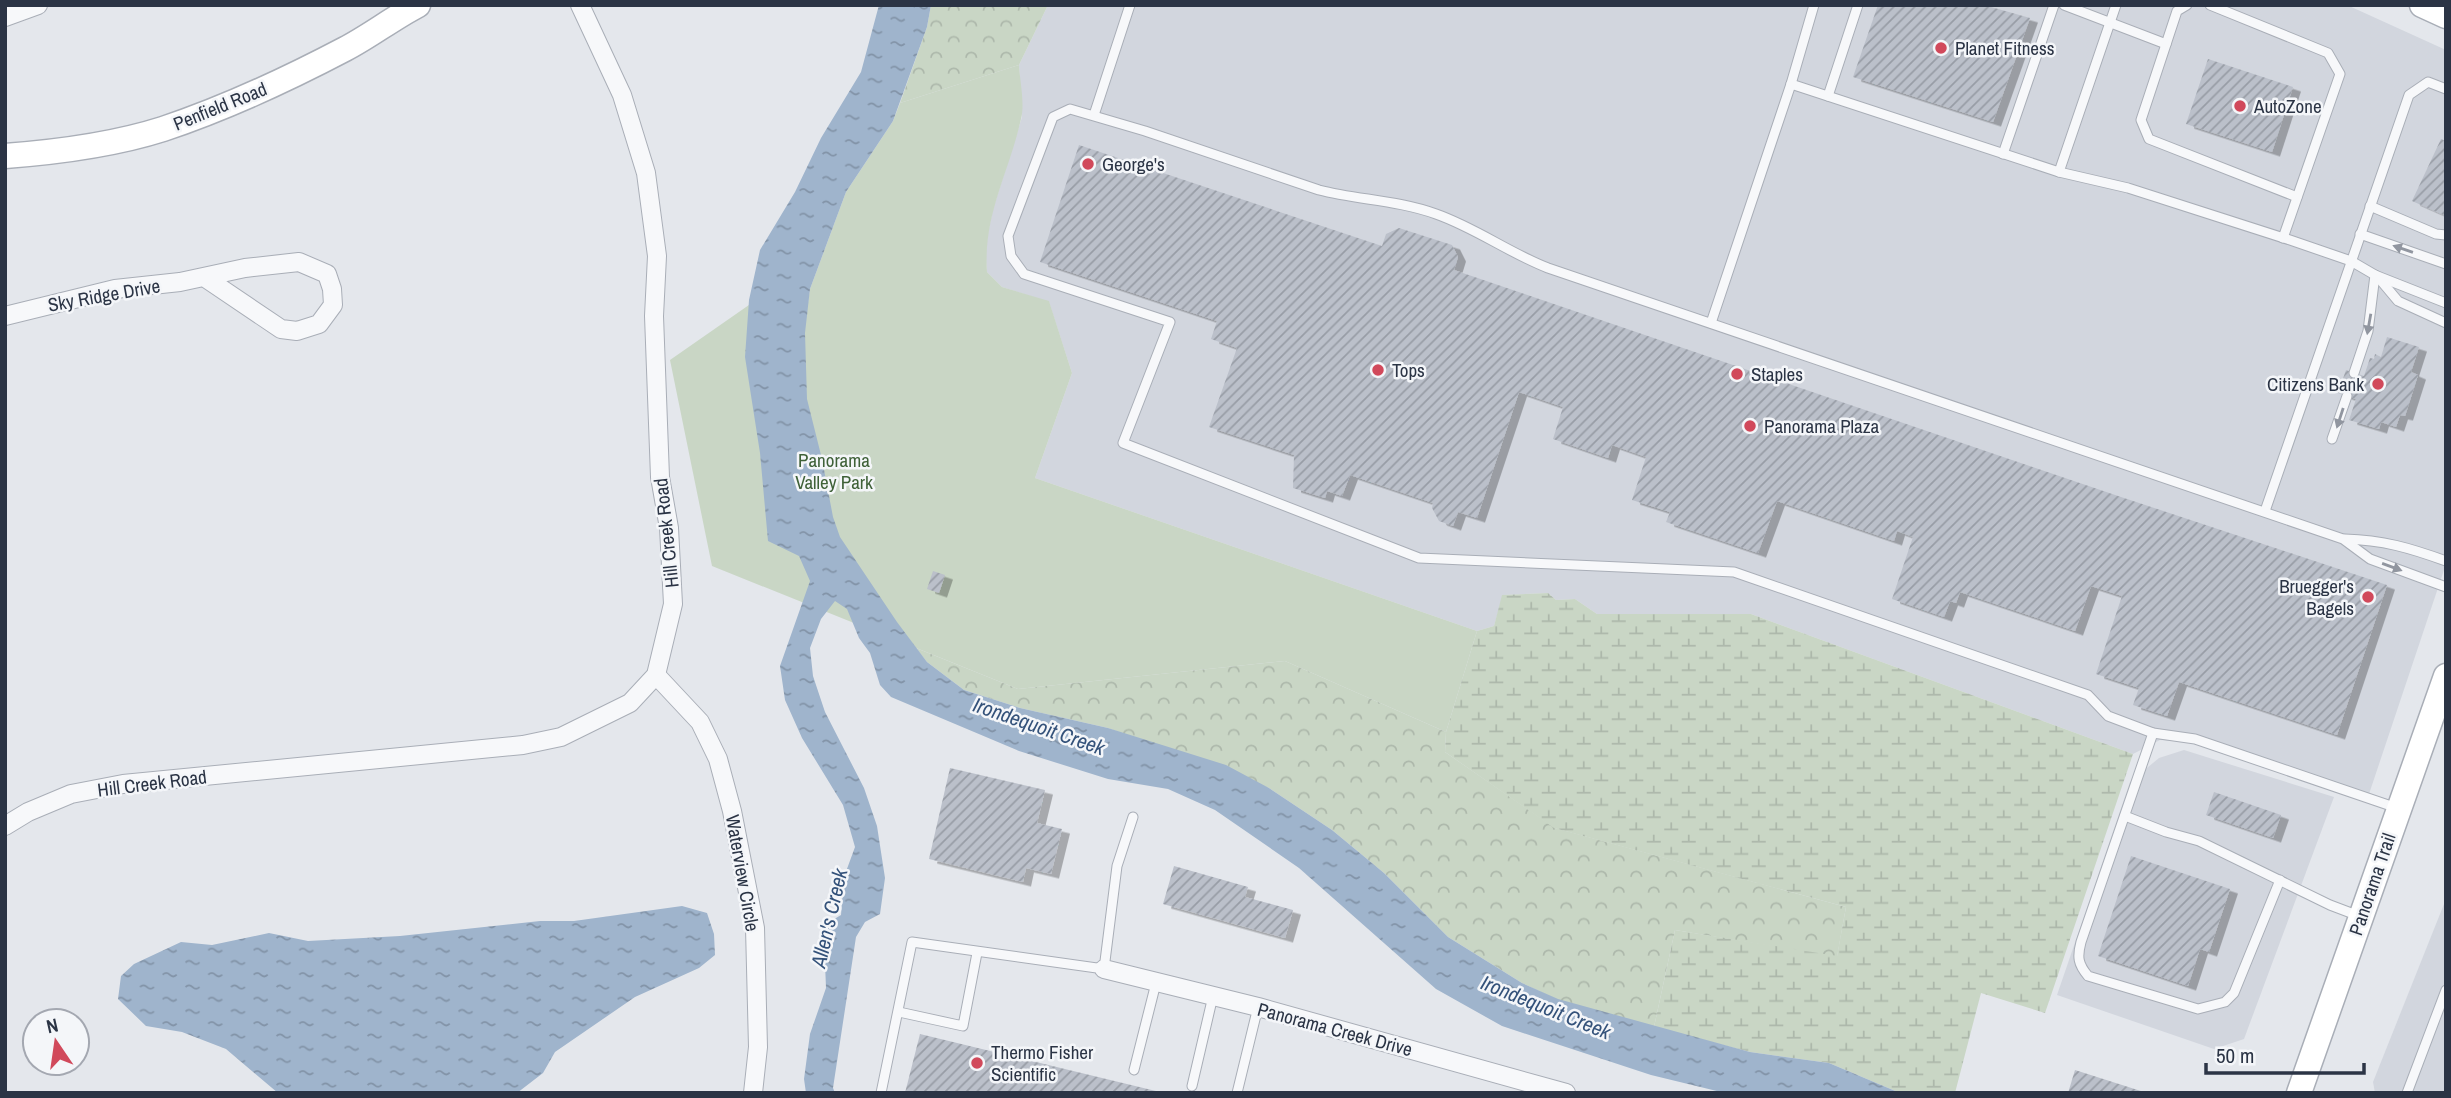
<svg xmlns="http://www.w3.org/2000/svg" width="2451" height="1098" viewBox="0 0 2451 1098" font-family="'Archivo Narrow',sans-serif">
	<defs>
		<pattern id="forest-crowns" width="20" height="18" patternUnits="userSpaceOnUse" patternTransform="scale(1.75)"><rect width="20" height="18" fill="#c9d6c5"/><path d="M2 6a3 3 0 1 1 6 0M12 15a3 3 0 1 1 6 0" fill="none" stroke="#adb8ab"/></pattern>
		<pattern id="wetland-marsh" width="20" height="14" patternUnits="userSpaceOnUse" patternTransform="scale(1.75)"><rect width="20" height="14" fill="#c9d6c5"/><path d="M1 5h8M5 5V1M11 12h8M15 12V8" fill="none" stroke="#adb8ab"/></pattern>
		<pattern id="water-ripples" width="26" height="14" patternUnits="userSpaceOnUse" patternTransform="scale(1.75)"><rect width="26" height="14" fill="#9fb4cc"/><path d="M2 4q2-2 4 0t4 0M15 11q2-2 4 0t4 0" fill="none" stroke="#8293a7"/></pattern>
		<pattern id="building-hatch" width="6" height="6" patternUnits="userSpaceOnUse" patternTransform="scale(1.75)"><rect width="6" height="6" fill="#bbc0ca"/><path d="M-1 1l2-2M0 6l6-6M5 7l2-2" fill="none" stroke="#989da6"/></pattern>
		<filter id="shadow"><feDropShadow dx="8" dy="4.5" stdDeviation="0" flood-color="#0004"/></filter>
	</defs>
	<rect width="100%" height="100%" fill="#e4e7ec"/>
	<g fill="#d2d6de">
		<path d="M1048 5H2347L2446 50V564L2367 800 2208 743 2160 740 2133 754 1751 614H1597L1575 599 1556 600 1548 593 1503 595 1494 626 1477 631 1035 478 1072 373 1049 302 1002 287 987 272 985 247 993 209 1022 117 1019 65Z"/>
		<path d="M2184 750 2334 797 2244 1039 2214 1049 2057 995 2130 782 2159 758Z"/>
		<path d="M2446 899V1093H2375L2373 1082Z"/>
	</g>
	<path fill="#c9d6c5" d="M1019 65C1020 82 1025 103 1021 119 1009 173 983 215 987 272L1002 287 1049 301 1072 373 1035 478 1477 631 1446 732 1285 661 1018 689 712 566 670 360 759 298 806 316 810 289 846 192 893 121 900 103Z"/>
	<g fill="url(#forest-crowns)">
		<path d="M931 5H1048L1019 65 900 103 927 27Z"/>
		<path d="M916 648 1018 689 1285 661 1446 732 1445 752 1555 828 1846 907 1837 957 1675 930 1654 1027 1558 1000 1522 983 1448 937 1384 873 1332 830 1269 788 1108 728 1020 708 964 690 927 662Z"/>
	</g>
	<path fill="url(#wetland-marsh)" d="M1548 593 1556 600 1575 599 1597 614H1751L2133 754 2045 1013 1981 993 1955 1093H1900L1829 1063 1750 1052 1654 1027 1675 930 1837 956 1846 907 1554 828 1445 752 1446 732 1477 631 1494 626 1502 595Z"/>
	<g fill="url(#water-ripples)">
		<path d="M879 5H931L927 27 893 121 846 192 810 289 805 333 807 399 822 459 833 517 840 537 897 622 927 662 964 690 1020 708 1108 728 1226 765 1269 788 1332 830 1384 873 1448 937 1522 983 1558 999 1750 1052 1829 1063 1900 1093H1725L1651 1075 1502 1026 1436 989 1299 868 1215 810 1168 789 1108 779 1019 751 891 697 880 685 870 653 859 638 847 609 835 601 821 619 810 648 813 676 825 712 864 788 877 826 885 878 880 914 865 922 856 937 833 1088 835 1093H806L804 1079 810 1034 826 988 824 938 831 921 841 915 844 877 855 847 843 805 802 738 785 700 780 666 810 581 799 556 768 541 760 453 745 357 749 300 760 250 795 192 821 138 861 72Z"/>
		<path d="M682 906 707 913 714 934 715 955 699 968 635 997 555 1052 543 1073 517 1093H278L226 1049 182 1032 146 1026 118 999 121 976 134 964 181 942 212 945 269 933 308 941 400 936 540 921H574Z"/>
	</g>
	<g fill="url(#building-hatch)" filter="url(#shadow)">
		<path d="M1878 5H1984L2030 18 1993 122 1853 77Z"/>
		<path d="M2208 59 2293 87 2272 152 2186 124Z"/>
		<path d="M2441 139 2446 141V216L2412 201Z"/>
		<path d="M1079 145 1382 246 1386 234 1399 228 1452 245 1458 257 1454 270 2121 497 2387 585 2337 735 2179 682 2167 716 2133 705 2139 688 2096 674 2122 596 2091 586 2075 631 1960 592 1956 603 1950 601 1944 617 1892 599 1913 537 1897 531 1894 541 1777 501 1758 553 1666 522 1670 512 1632 500 1646 457 1612 445 1608 458 1553 439 1563 407 1519 392 1477 518 1458 512 1453 526 1439 521 1432 508 1433 503 1350 475 1342 496 1327 491 1325 498 1293 488 1294 455 1209 427 1237 348 1211 339 1217 321 1040 262Z"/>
		<path d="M2387 337 2419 347 2411 372 2418 375 2405 416 2400 415 2396 427 2381 422 2379 429 2349 420 2356 399 2338 393 2346 370 2364 376 2370 358 2374 359 2375 354 2381 357Z"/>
		<path d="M933 571 945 575 939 593 927 589Z"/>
		<path d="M950 768 1045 790 1037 823 1062 829 1051 874 1026 868 1023 882 929 859Z"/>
		<path d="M2214 792 2281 815 2273 838 2206 815Z"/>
		<path d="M2131 856 2230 889 2209 952 2200 949 2188 986 2098 956Z"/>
		<path d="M1174 866 1248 887 1245 897 1293 910 1285 938 1163 904Z"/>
		<path d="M920 1034 1160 1092 1159 1093H905Z"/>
		<path d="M2075 1070 2144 1092V1093H2068Z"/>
	</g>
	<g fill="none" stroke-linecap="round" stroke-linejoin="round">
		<defs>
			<g id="lane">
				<path d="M2064 5 2166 44"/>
				<path d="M2187 5 2177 11 2141 120 2149 139 2297 197"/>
				<path d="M2210 5 2328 53 2340 74 2283 238"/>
				<path d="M1791 84 2059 172 2128 188 2290 240 2351 261 2375 275 2446 303"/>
				<path d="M1828 96 1858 5"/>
				<path d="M1094 115 1130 5"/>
				<path d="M2003 154 2054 5"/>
				<path d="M2059 172 2116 5"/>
				<path d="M2370 206 2436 234 2446 235"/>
				<path d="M2360 234 2446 264"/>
				<path d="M2377 276 2398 301 2446 323"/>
				<path d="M1711 323 1791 84 1814 5"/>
				<path d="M2354 373 2368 331 2375 275"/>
				<path d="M2332 439 2347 396"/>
				<path d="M2265 511 2409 95 2428 82 2446 89"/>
				<path d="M2345 539C2383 540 2410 548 2446 561"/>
				<path d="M2153 733 2081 942C2077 957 2078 964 2088 976L2198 1009 2225 1002 2234 993 2280 880"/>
				<path d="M2397 808 2195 739 2153 733 2108 716 2088 695 1734 572 1419 558 1123 443 1170 322 1024 274 1011 256 1008 236 1053 117 1070 109 1145 131 1319 190C1358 200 1397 200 1436 214 1476 228 1509 253 1548 268L2343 539 2370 559 2446 587"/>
				<path d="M2125 816 2166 832 2199 841 2330 905 2359 916"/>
				<path d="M899 1012 963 1026 977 953"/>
				<path d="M1134 1070 1156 983"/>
				<path d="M1192 1086 1213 996"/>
				<path d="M881 1093 912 942 1104 969 1117 866 1133 817"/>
				<path d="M1237 1093 1258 1007"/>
				<path d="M2407 1093 2446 990"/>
			</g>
			<g id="street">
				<path d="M5 17 38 5"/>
				<path d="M5 316 115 289 180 282 245 268 299 262 327 274 332 289 333 305 319 324 297 331 281 329 204 277"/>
				<path d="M656 675 700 722 718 759 732 811 755 928 758 1047 753 1093"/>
				<path d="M5 826 28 812 71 794 123 784 523 745 561 737 630 703 656 675 673 604 669 528 660 477 654 316 657 256 646 173 622 95 580 5"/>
				<path d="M1104 969 1258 1007 1566 1093"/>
			</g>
			<g id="secondary">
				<path d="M2422 5 2446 16"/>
				<path d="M5 156C58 152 113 145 163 129 226 108 286 80 345 49 370 36 393 18 418 5"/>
				<path d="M2299 1093 2446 676"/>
			</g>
		</defs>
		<use href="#lane" stroke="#a9aeb7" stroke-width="11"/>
		<use href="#street" stroke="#a9aeb7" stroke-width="20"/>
		<use href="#secondary" stroke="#a9aeb7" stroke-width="27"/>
		<use href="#lane" stroke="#f7f8fa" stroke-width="9"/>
		<use href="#street" stroke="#f7f8fa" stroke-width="18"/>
		<use href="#secondary" stroke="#fff" stroke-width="24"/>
	</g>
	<defs><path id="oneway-solid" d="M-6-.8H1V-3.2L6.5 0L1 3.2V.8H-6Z" transform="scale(1.75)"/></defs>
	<g fill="#9196a0">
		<use href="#oneway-solid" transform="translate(2403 249) rotate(-161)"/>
		<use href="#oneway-solid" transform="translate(2369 324) rotate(100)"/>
		<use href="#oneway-solid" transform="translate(2340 418) rotate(108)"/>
		<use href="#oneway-solid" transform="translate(2392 567) rotate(20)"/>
	</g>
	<g fill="#d1495b" stroke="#f4f6f9" stroke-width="2.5">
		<circle cx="1941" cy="48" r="7"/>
		<circle cx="2240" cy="106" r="7"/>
		<circle cx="1088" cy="164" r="7"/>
		<circle cx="1378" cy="370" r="7"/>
		<circle cx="1737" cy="374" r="7"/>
		<circle cx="2378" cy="384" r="7"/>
		<circle cx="1750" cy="426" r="7"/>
		<circle cx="2368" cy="597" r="7"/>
		<circle cx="977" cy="1063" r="7"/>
	</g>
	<g text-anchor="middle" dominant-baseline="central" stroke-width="5" stroke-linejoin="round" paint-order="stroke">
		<g font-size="19" fill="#2b3445" stroke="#f4f6f9" text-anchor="start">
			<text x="1955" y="48">Planet Fitness</text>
			<text x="2254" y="106">AutoZone</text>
			<text x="1102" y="164">George's</text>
			<text x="1392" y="370">Tops</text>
			<text x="1751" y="374">Staples</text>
			<text x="2364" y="384" text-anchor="end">Citizens Bank</text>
			<text x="1764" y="426">Panorama Plaza</text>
			<text x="2354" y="586" text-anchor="end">Bruegger's<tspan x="2354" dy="22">Bagels</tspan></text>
			<text x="991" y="1052">Thermo Fisher<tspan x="991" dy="22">Scientific</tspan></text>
		</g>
		<g font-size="19" fill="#2b3445" stroke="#f4f6f9">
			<text transform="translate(220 106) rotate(-22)">Penfield Road</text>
			<text transform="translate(104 295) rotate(-10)">Sky Ridge Drive</text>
			<text transform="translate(666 533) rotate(-96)">Hill Creek Road</text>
			<text transform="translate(152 783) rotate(-7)">Hill Creek Road</text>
			<text transform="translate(743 873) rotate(80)">Waterview Circle</text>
			<text transform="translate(2372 884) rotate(-71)">Panorama Trail</text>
			<text transform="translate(1335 1029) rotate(15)">Panorama Creek Drive</text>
		</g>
		<g font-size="19" fill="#3f6138" stroke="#f4f6f9">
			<text x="834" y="460">Panorama<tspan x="834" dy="22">Valley Park</tspan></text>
		</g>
		<g font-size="21" font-style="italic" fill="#34527a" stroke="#f4f6f9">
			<text transform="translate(1039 726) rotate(19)">Irondequoit Creek</text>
			<text transform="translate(829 918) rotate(-77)">Allen's Creek</text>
			<text transform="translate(1546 1007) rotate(22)">Irondequoit Creek</text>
		</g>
	</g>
	<rect width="2451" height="1098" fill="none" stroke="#2b3445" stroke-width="14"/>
	<g transform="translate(56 1042) rotate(347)"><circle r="33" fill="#f4f6f9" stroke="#a4a8b1" stroke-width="2"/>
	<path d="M0-5L12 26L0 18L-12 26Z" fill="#d1495b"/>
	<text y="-10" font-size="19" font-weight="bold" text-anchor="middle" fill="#2b3445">N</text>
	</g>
	<path d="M2206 1063v10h158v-10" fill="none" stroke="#2b3445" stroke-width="3.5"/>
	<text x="2216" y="1063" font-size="21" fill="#2b3445" stroke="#f4f6f9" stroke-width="5" paint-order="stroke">50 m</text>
</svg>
